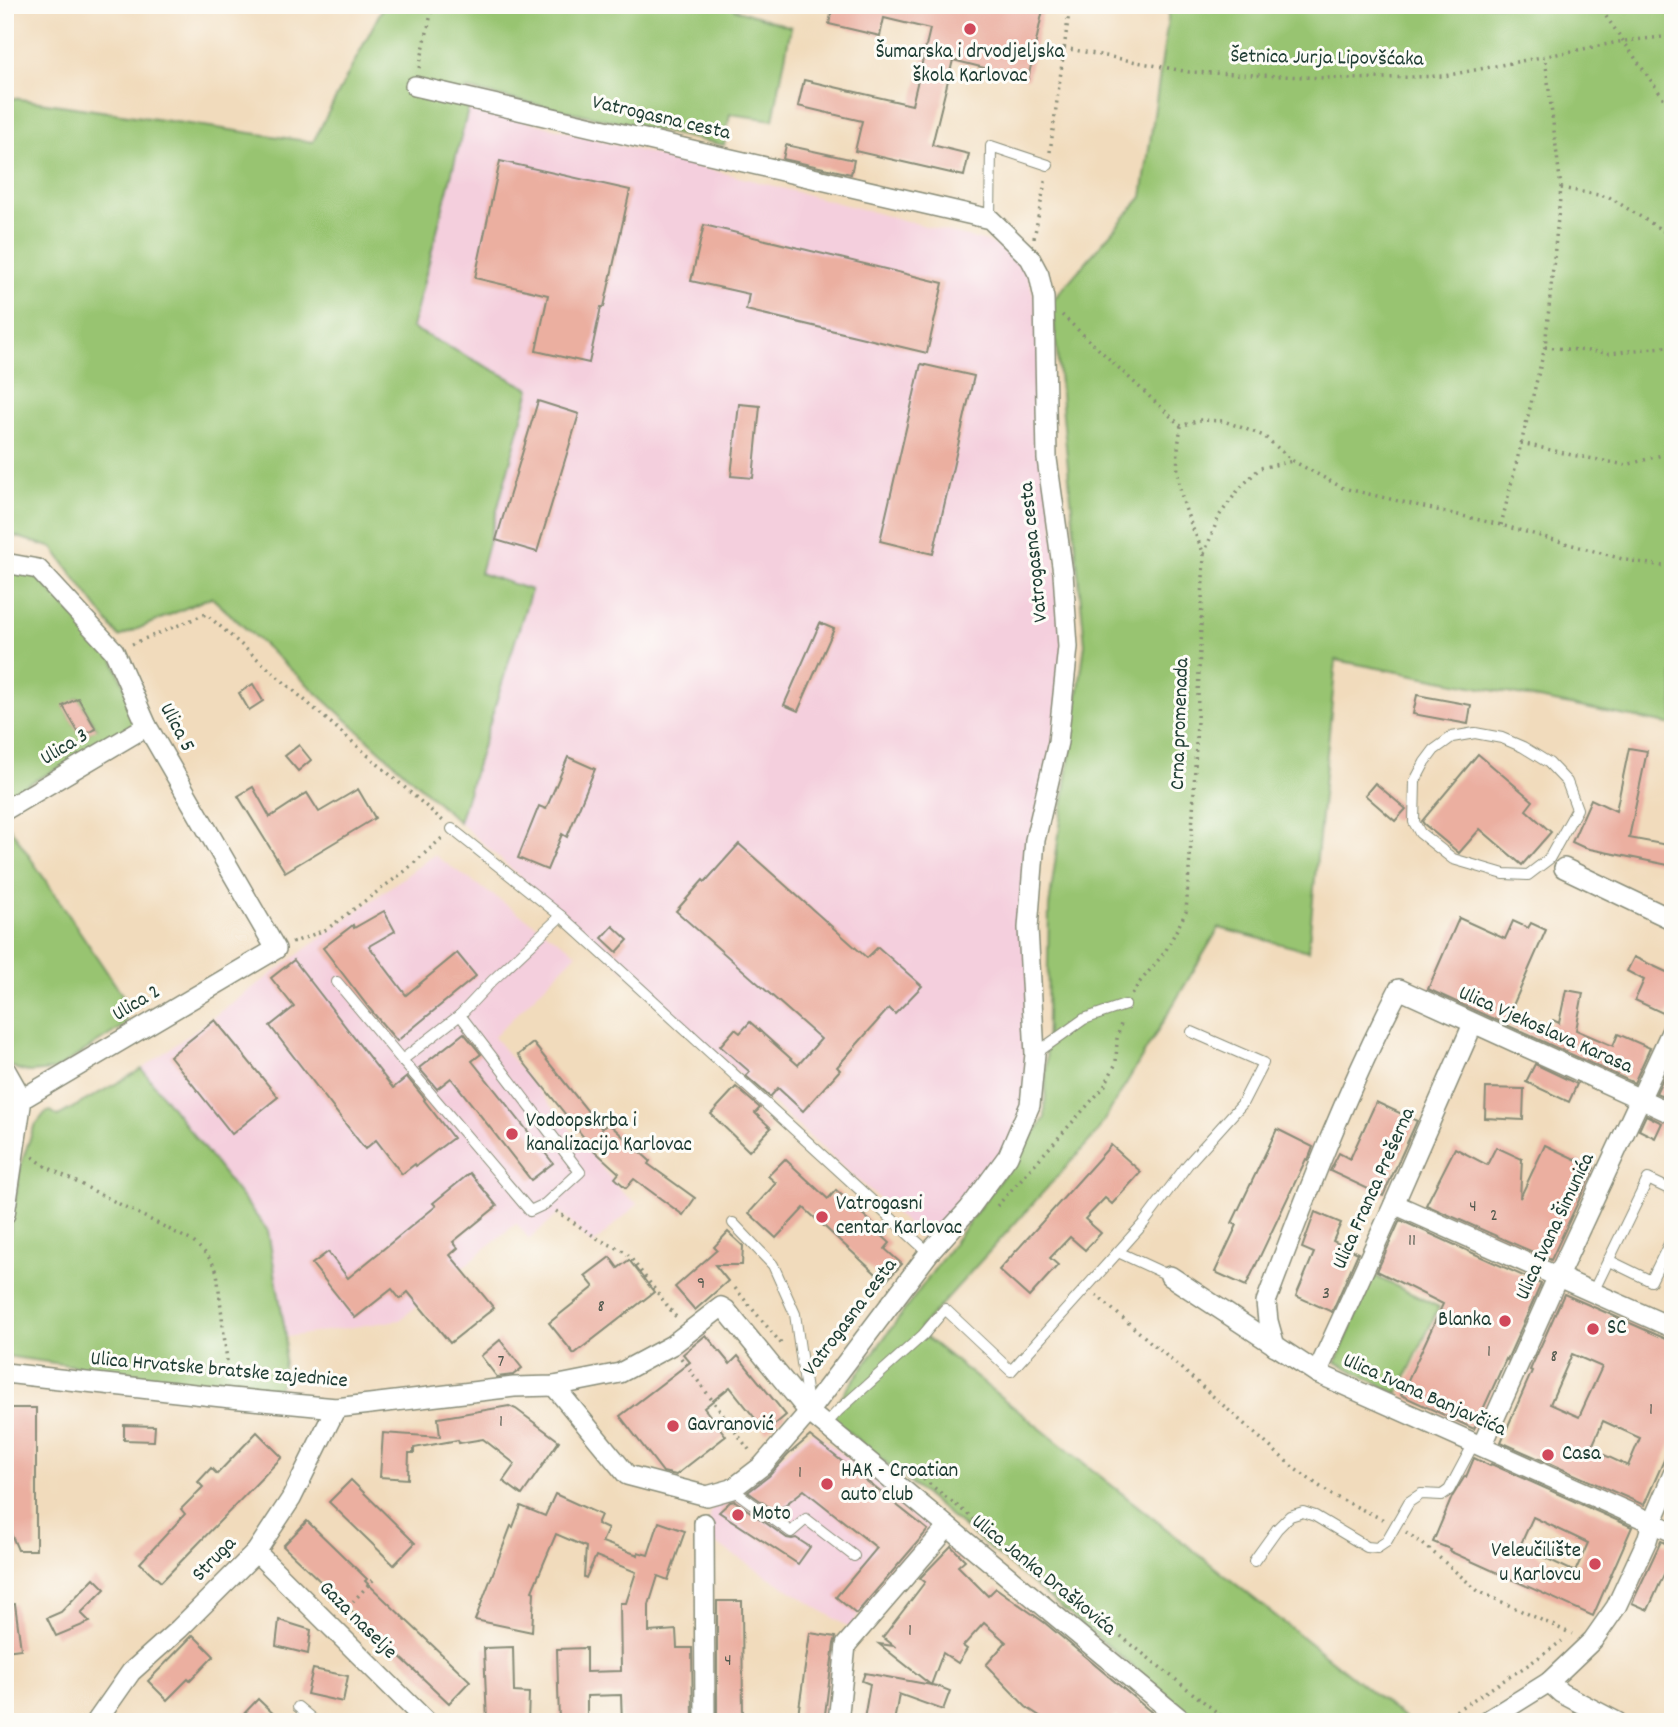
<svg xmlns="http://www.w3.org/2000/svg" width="1678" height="1727" viewBox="0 0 1678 1727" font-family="Dekko,sans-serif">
	<rect width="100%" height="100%" fill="#fdfcf7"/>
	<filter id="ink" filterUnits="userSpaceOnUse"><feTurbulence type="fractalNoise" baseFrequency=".0143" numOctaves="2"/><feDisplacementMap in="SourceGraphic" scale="14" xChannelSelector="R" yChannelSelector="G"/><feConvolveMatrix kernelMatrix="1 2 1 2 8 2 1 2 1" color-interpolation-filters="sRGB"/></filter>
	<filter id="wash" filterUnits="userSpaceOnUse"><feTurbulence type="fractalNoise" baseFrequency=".00686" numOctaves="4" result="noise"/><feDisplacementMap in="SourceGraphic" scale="28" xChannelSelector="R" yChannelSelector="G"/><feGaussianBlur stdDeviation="1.57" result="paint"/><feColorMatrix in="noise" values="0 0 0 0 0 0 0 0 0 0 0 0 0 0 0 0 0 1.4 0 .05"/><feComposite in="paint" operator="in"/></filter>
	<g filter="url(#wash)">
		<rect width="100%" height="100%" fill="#f1dbbc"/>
		<g fill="#f4cfdd">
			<path d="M469 106 994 244 1024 264 1036 302 1063 650 1053 742 1029 845 1030 1055 1026 1102 1003 1156 928 1243 459 822 531 591 480 573 530 389 412 329Z"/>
			<path d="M434 855 577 953 494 1037 623 1193 638 1204 592 1245 561 1212 529 1239 516 1223 400 1320 286 1337 268 1231 142 1069Z"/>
			<path d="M813 1431 932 1525 858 1615 851 1629 707 1538 711 1510Z"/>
		</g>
		<g fill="#98c471" stroke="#5c8052" stroke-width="2" fill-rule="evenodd">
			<path d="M384 5H734V9L791 27 773 120 730 114 724 145 465 89 469 106 412 328 530 389 480 573 531 590 459 822 211 597 119 637 53 548 5 533V97L313 142Z"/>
			<path d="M1170 5H1673V725L1336 660 1308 951 1219 928 1096 1134 920 1328 928 1339 1409 1722H1200L828 1415 1045 1118 1049 907 1085 644 1052 301 1142 197Z"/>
			<path d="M5 569 36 576 111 654 138 719 131 731 5 796ZM78 698 96 728 82 737 64 707Z"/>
			<path d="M5 820 127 1002 125 1025 55 1070 30 1072 19 1070 7 1064 5 1060Z"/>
			<path d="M142 1069 268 1231 286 1337 282 1381 277 1390 270 1394 5 1356V1265L21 1164 34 1127 45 1113 51 1111 58 1116Z"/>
			<path d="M1373 1275 1439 1307 1398 1394 1336 1362Z"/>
		</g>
		<g id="blocks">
			<g fill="#ebafa0" fill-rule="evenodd">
				<path d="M833 5H1044L1028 79 953 60 932 145 969 154 964 176 855 151 862 121 798 106 804 80 912 105 930 29 884 18 880 36 829 24Z"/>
				<path d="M786 145 854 160 851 174 783 159Z"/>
				<path d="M500 161 630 190 604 307H601L589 363 536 351 548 295 475 278Z"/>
				<path d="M704 225 943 283 927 353 746 310 749 294 691 281Z"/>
				<path d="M921 364 974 376 933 554 880 541Z"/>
				<path d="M538 401 579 414 537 552 496 540Z"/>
				<path d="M739 404 760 406 753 478 731 476Z"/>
				<path d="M820 623 834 629 798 711 784 705Z"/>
				<path d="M253 684 263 701 249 710 239 693Z"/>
				<path d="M1417 695 1471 705 1468 724 1413 714Z"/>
				<path d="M78 698 96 729 81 737 63 706Z"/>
				<path d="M299 745 311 760 298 771 285 756Z"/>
				<path d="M1629 748 1647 751 1629 838 1673 846V866L1585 848 1572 842 1591 799 1616 811Z"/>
				<path d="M1478 754 1533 801 1526 810 1551 832 1522 865 1480 829 1459 853 1424 824 1422 821Z"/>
				<path d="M568 757 595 769 567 837 562 834 547 870 518 858 539 806 546 809Z"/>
				<path d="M1375 783 1406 809 1395 821 1365 795Z"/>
				<path d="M253 787 270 817 307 793 319 812 358 789 375 818 285 872 238 796Z"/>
				<path d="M739 844 867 958 878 947 922 986 895 1014 889 1008 837 1067 840 1070 803 1111 778 1088 770 1097 746 1076 750 1072 720 1046 735 1029 740 1033 750 1022 798 1065 821 1039 676 911 703 880 705 882Z"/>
				<path d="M384 911 395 931 369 946 406 995 457 953 476 976 397 1041 369 1008 323 948 353 925 354 928Z"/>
				<path d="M1459 918 1505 939 1513 921 1528 928 1531 923 1546 930 1511 1010 1550 1027 1553 1020 1559 1023 1566 990 1583 993 1576 1030 1613 1046 1618 1034 1650 1048 1634 1083 1428 989Z"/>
				<path d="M613 926 628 940 617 952 602 938Z"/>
				<path d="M1634 957 1673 975V1002L1667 1015 1635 1000 1644 980 1627 971Z"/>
				<path d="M294 960 393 1088 407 1077 425 1099 424 1100 453 1138 416 1166 415 1164 402 1174 376 1140 365 1149 270 1026 294 1007 271 978Z"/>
				<path d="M215 1020 278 1097 232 1134 170 1056Z"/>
				<path d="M464 1033 481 1054 472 1061 553 1163 531 1180 451 1078 437 1089 419 1068Z"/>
				<path d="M533 1043 602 1129 608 1123 650 1161 648 1164 695 1198 683 1215 634 1179 626 1188 615 1178 619 1173 588 1145 589 1144 518 1055Z"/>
				<path d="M1535 1064 1577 1084 1569 1102 1526 1082Z"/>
				<path d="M1669 1066 1673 1068 1672 1100 1656 1093Z"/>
				<path d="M736 1087 760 1108 755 1113 771 1128 749 1151 711 1114Z"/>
				<path d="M1486 1088 1524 1089 1523 1120 1485 1118Z"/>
				<path d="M1376 1102 1417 1121 1383 1196 1330 1171 1339 1153 1350 1159Z"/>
				<path d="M1646 1115 1662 1123 1655 1138 1639 1130Z"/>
				<path d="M1277 1129 1313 1147 1308 1160 1306 1159 1246 1286 1215 1272 1237 1225 1232 1223Z"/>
				<path d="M1111 1145 1141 1172 1112 1204 1105 1198 1085 1219 1101 1233 1085 1250 1070 1237 1050 1258 1058 1265 1029 1297 999 1270Z"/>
				<path d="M1545 1145 1594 1168 1551 1260 1426 1205 1455 1148 1487 1165 1496 1147 1522 1159 1520 1198Z"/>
				<path d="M785 1159 828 1199 836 1190 879 1229 877 1231 890 1243 885 1249 902 1264 885 1282 804 1208 776 1238 749 1213 776 1183 768 1176Z"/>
				<path d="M470 1173 497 1206 453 1242 458 1248 450 1255 494 1308 450 1343 408 1292 400 1299 392 1289 355 1318 312 1264 328 1252 348 1278 436 1206 433 1203Z"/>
				<path d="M1315 1212 1341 1223 1333 1241 1358 1253 1332 1312 1296 1296 1314 1253 1302 1248Z"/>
				<path d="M1400 1220 1541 1284 1507 1360 1506 1359 1474 1429 1401 1395 1443 1304 1377 1271Z"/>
				<path d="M728 1232 743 1246 742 1265H715L728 1281 695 1310 675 1287 717 1250 714 1247Z"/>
				<path d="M610 1257 618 1268 629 1260 654 1292 574 1354 549 1323 594 1287 585 1276Z"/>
				<path d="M1564 1294 1673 1342V1440L1644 1505 1501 1442 1532 1371 1530 1370ZM1572 1354 1602 1367 1579 1417 1550 1404ZM1603 1421 1640 1438 1628 1466 1591 1449Z"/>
				<path d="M706 1335 730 1364 738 1356 786 1415 766 1432 730 1387 704 1408 726 1436 676 1475 663 1472 620 1416 690 1362 683 1354Z"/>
				<path d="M500 1340 522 1368 513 1375 497 1377 481 1356Z"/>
				<path d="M509 1406 516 1409 559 1441 522 1495 503 1481 515 1464 483 1439 459 1443 458 1440 414 1448V1453H409L408 1479 380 1477 383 1433 440 1437 438 1418Z"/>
				<path d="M5 1408H36V1550H18L5 1520Z"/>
				<path d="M124 1425 155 1426 154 1441 124 1440Z"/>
				<path d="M257 1432 282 1457 161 1582 140 1563 185 1514 181 1509 203 1487 198 1482 211 1468 217 1474Z"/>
				<path d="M810 1436 928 1530 856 1614 836 1597 877 1548 804 1490 776 1512 748 1492 769 1476 788 1455Z"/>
				<path d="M1474 1458 1490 1466 1491 1464 1632 1527 1593 1616 1449 1551 1450 1549 1433 1542 1452 1497 1465 1476 1466 1477ZM1533 1517 1588 1543 1575 1572 1520 1546Z"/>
				<path d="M351 1480 415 1543 394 1565 329 1502Z"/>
				<path d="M555 1494 601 1515 597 1524 608 1529 602 1542 638 1555V1552L648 1555 659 1522 685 1531 668 1580 658 1576 649 1605V1632L676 1630 677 1648H692L693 1722H622L621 1695 587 1696V1722H559L557 1649 586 1648V1672L621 1671 620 1603H626L636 1572 596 1556 586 1578 584 1577 586 1547 556 1534 532 1591 534 1592 532 1632 475 1620 511 1526 513 1527 521 1506 545 1516Z"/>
				<path d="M735 1501 787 1538 792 1539 796 1538 810 1547 798 1564 719 1512 730 1502Z"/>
				<path d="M307 1521 367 1579 365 1581 470 1681 449 1703 283 1546Z"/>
				<path d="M1661 1541 1673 1547V1576L1665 1572 1648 1610 1632 1603Z"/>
				<path d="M951 1546 965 1560 958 1566 988 1596 996 1588 1045 1623 1163 1722H1121L1116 1716 1108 1722H1049L1026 1707 986 1665 1006 1642 984 1623 963 1646 967 1649 958 1663 943 1653 931 1685 879 1644 894 1646 883 1637 925 1582 920 1578Z"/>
				<path d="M94 1578 105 1589 81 1613 90 1622 56 1636 47 1618 61 1612Z"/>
				<path d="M717 1601H742L743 1722H717Z"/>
				<path d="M15 1604 21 1649 5 1651V1605Z"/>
				<path d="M279 1620 311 1630 308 1654 276 1646Z"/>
				<path d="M810 1633 836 1637 834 1644 824 1722H797Z"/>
				<path d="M193 1635 214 1656 190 1681 188 1679 167 1700 148 1681Z"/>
				<path d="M513 1647 514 1692 529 1693 528 1722H487L484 1648Z"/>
				<path d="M313 1669 348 1676 343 1702 307 1694Z"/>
				<path d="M865 1673 937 1686 950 1691 943 1710 899 1694 894 1722H881L864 1719 870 1684 862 1681Z"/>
				<path d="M258 1699 282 1722H236Z"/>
			</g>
		</g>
	</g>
	<g filter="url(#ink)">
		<use href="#blocks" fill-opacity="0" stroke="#888c78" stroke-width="2"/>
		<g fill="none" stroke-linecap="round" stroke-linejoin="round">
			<defs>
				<g id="lane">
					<path d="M990 219 991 146 1048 165"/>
					<path d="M1475 733 1502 738 1523 747 1549 763 1567 782 1577 809 1549 859 1528 875 1504 874 1453 859 1420 833 1414 822 1415 781 1425 762 1434 750 1452 737Z"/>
					<path d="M452 829 561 916 929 1253"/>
					<path d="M337 982 402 1060 460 1015"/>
					<path d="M1035 1054 1084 1019 1125 1005"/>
					<path d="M402 1060 530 1211 545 1204 580 1172 460 1015 492 981 561 916"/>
					<path d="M733 1223 773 1265 795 1314 808 1405"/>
					<path d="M1608 1260 1651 1281 1673 1236"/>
					<path d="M1170 1276 1118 1252 1143 1224 1188 1164 1242 1104 1263 1063 1192 1032"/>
					<path d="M1593 1292 1648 1179 1673 1191"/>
					<path d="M825 1425 838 1411 923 1335 945 1309 1011 1371 1118 1252"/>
					<path d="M732 1489 791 1532 806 1519 854 1556"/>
					<path d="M1254 1561 1277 1529 1290 1516 1303 1512 1315 1516 1367 1547 1377 1548 1386 1542 1409 1502 1421 1494 1442 1495 1449 1490 1474 1443"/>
					<path d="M298 1707 316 1722"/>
				</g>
				<g id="street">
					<path d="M415 86 990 219 1030 258 1039 275 1044 298 1047 459 1063 573 1068 647 1058 742 1035 840 1028 928 1035 1054 1030 1105 1008 1156 969 1209 929 1253 809 1412 762 1466 732 1489 707 1496 627 1475 554 1386"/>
					<path d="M5 563 38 569 114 651 147 726 276 949 22 1099"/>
					<path d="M5 810 147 726"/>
					<path d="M1564 868 1673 920"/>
					<path d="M5 1069 22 1099 5 1214"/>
					<path d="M1394 1204 1673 1328"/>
					<path d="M1170 1276 1317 1373 1673 1532"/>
					<path d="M1275 1346 1268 1321 1266 1302C1306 1196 1347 1089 1399 989L1673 1114"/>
					<path d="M5 1373 231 1398 336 1408 514 1387 554 1386 620 1373 672 1345 721 1307 726 1310 809 1412 1184 1722"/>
					<path d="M1317 1373 1394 1204 1473 1024"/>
					<path d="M1482 1446 1558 1276 1673 1028"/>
					<path d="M704 1523 705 1722"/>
					<path d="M256 1552 427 1722"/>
					<path d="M1549 1682 1561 1693 1617 1722"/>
					<path d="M96 1722 131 1672 179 1629 256 1552 291 1499 336 1408"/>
					<path d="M838 1722 846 1645 947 1528"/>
					<path d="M1485 1722 1549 1682 1593 1640 1616 1607 1647 1540 1652 1523 1673 1474"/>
				</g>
			</defs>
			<use href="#lane" stroke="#888c78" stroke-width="12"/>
			<use href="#street" stroke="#888c78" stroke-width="22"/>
			<g stroke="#888c78" stroke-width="3.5" stroke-dasharray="2 5" stroke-linecap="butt">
				<path d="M1598 5 1673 112"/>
				<path d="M1064 48 1189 72 1351 79 1444 76 1624 41 1673 36"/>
				<path d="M419 68 433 5"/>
				<path d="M1050 152 1070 5"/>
				<path d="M1561 188 1609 197 1673 237"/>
				<path d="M1034 238 1046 177"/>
				<path d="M1062 315 1181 426"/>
				<path d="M1545 347 1609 353 1673 346"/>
				<path d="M1521 443 1572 455 1626 465 1673 452"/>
				<path d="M1501 525 1545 347 1561 188 1545 57"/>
				<path d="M1204 554 1219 516 1239 489 1260 468 1293 461"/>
				<path d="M132 644 206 614 443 821"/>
				<path d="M292 943 327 929 405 871 442 838"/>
				<path d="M1132 994 1139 983 1165 952 1186 912 1193 814 1204 554C1194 531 1182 507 1179 481 1176 463 1178 444 1181 426L1199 420 1224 421 1264 436 1293 461 1343 488 1501 525 1626 560 1669 567 1673 565"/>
				<path d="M33 1157 45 1166 192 1241C204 1251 211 1258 217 1272L229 1379"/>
				<path d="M997 1206 1104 1087 1116 1063 1117 1038 1122 1020"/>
				<path d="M556 1211 600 1240 626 1252 676 1317"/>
				<path d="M735 1288 784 1347"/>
				<path d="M1096 1295 1198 1383 1295 1469 1332 1495 1384 1520"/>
				<path d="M681 1358 750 1451"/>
				<path d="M1668 1456 1673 1446"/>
				<path d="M907 1466 1229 1722"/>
				<path d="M1406 1532 1427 1547 1478 1591 1572 1634"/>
				<path d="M343 1612 375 1578"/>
				<path d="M1438 1722 1525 1667 1562 1641"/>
			</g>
			<use href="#lane" stroke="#fff" stroke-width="10"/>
			<use href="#street" stroke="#fff" stroke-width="19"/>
		</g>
	</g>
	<g fill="#d1495b" stroke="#fdfcf7" stroke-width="2.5">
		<circle cx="970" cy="29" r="7"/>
		<circle cx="512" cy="1134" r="7"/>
		<circle cx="822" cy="1217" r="7"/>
		<circle cx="1505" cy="1321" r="7"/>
		<circle cx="1593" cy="1329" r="7"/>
		<circle cx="673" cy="1426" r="7"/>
		<circle cx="1548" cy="1455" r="7"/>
		<circle cx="827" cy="1484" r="7"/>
		<circle cx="738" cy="1515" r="7"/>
		<circle cx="1595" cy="1564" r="7"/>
	</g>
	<g text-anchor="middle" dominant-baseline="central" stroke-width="6" stroke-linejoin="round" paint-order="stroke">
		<g font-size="18" fill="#525a4f">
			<text x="1473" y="1207">4</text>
			<text x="1494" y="1216">2</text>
			<text x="1412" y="1241">11</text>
			<text x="701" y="1284">9</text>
			<text x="1326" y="1294">3</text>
			<text x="601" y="1307">8</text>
			<text x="1489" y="1352">1</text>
			<text x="1554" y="1357">8</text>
			<text x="501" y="1362">7</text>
			<text x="1651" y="1410">1</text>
			<text x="501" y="1422">1</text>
			<text x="800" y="1473">1</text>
			<text x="910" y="1631">1</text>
			<text x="728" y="1661">4</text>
		</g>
		<g font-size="21" fill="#1f3d34" stroke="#fdfcf7" text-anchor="start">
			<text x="970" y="53" text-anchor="middle">Šumarska i drvodjeljska<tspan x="970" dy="24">škola Karlovac</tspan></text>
			<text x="526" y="1122">Vodoopskrba i<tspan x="526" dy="24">kanalizacija Karlovac</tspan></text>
			<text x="836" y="1205">Vatrogasni<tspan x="836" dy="24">centar Karlovac</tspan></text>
			<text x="1491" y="1321" text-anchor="end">Blanka</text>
			<text x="1607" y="1329">SC</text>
			<text x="687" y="1426">Gavranović</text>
			<text x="1562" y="1455">Casa</text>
			<text x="841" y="1472">HAK - Croatian<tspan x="841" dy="24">auto club</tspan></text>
			<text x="752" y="1515">Moto</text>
			<text x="1581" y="1552" text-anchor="end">Veleučilište<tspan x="1581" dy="24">u Karlovcu</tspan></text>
		</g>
		<g font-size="21" fill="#1f3d34" stroke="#fdfcf7">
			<text transform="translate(1327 59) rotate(1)">Šetnica Jurja Lipovšćaka</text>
			<text transform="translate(661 119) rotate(13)">Vatrogasna cesta</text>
			<text transform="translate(1035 552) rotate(-96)">Vatrogasna cesta</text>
			<text transform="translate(1181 724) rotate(-88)">Crna promenada</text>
			<text transform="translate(176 728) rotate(62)">Ulica 5</text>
			<text transform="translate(65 748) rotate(-31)">Ulica 3</text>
			<text transform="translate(137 1004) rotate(-31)">Ulica 2</text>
			<text transform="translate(1545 1031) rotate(24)">Ulica Vjekoslava Karasa</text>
			<text transform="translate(1375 1189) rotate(-66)">Ulica Franca Prešerna</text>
			<text transform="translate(1556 1227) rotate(-65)">Ulica Ivana Šimunića</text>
			<text transform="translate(851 1318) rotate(-53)">Vatrogasna cesta</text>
			<text transform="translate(219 1371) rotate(5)">Ulica Hrvatske bratske zajednice</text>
			<text transform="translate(1424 1396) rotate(24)">Ulica Ivana Banjavčića</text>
			<text transform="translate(215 1560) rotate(-46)">Struga</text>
			<text transform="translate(1043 1576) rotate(39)">Ulica Janka Draškovića</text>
			<text transform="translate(357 1621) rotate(45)">Gaza naselje</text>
		</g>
	</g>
	<rect width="1678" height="1727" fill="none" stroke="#fdfcf7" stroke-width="28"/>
</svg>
